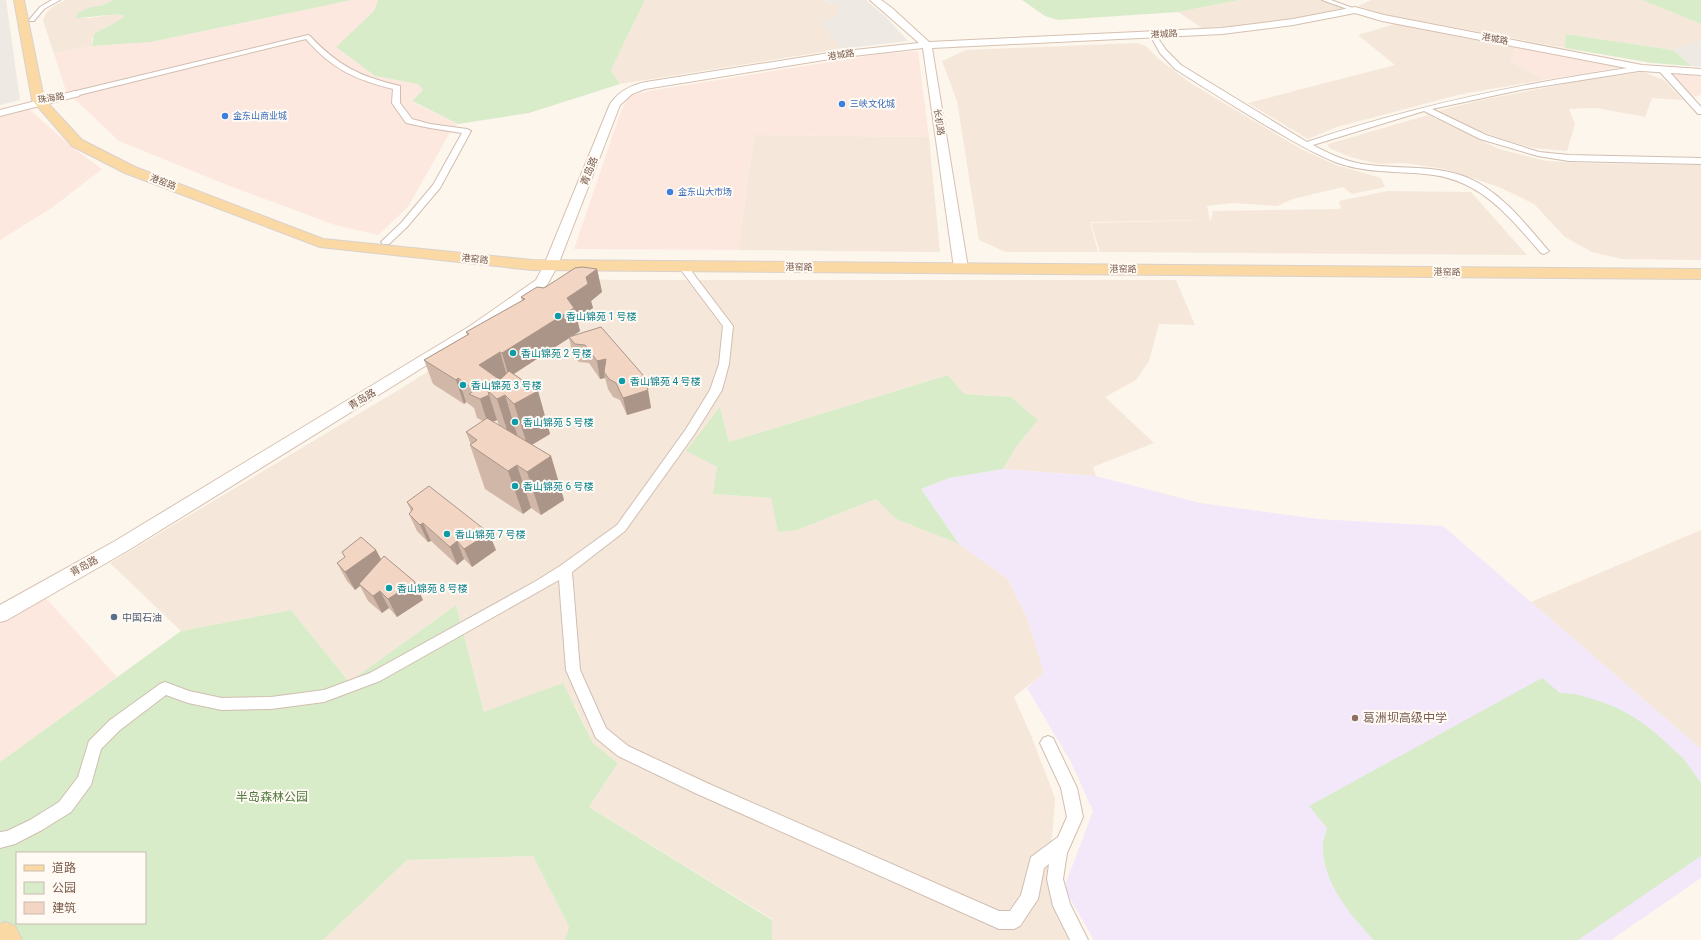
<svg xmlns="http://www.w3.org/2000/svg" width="1701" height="940" viewBox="0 0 1701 940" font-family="Roboto,'Noto Sans SC',sans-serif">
	<rect width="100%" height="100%" fill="#fdf6ec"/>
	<g fill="#f5e8da">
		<path d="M66 0H113L103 5 90 7 77 13 76 18H90L110 15H122L126 16 116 23 103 28 92 38V46L54 54 43 20 47 12 55 5Z"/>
		<path d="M645 0H822L840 7 836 17 820 22 841 49 620 84 611 70Z"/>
		<path d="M1239 0H1321L1345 8 1286 20 1232 27 1202 28 1178 12Z"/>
		<path d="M1371 0H1642L1701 24V41L1673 50 1567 34 1565 48 1386 15 1358 6Z"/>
		<path d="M1398 23 1516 47 1511 61 1544 80 1462 94 1337 127 1308 139 1248 103 1395 65 1358 35Z"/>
		<path d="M1136 43 1146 46 1161 61 1192 84 1301 149 1336 165 1381 178 1385 187 1352 194 1343 187 1293 199 1277 206 1234 203 1207 206 1210 220 1090 222 1098 252H1006L979 240 957 101 942 61 966 50Z"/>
		<path d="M1643 72 1664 80 1683 100 1652 98 1645 117 1596 108 1569 109 1575 124 1567 151 1533 148 1502 139 1475 129 1437 111 1482 100 1580 81Z"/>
		<path d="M1428 115 1499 149 1546 161 1581 163 1701 165V260L1622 259 1592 252 1565 237 1534 204 1499 187 1445 169 1404 163 1379 164 1350 157 1329 148 1328 144Z"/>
		<path d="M754 135 929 137 940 252 738 250Z"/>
		<path d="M1387 191 1471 192 1527 255 1100 252 1091 223 1211 220 1213 211 1341 209 1339 201Z"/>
		<path d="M585 279 618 280H1176L1195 325 1159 324 1149 361 1136 380 1105 397 1154 443 1093 467 1096 476 1003 469 1016 447 1038 420 1011 397 964 394 948 375 729 442 720 407 687 451 717 467 714 494 771 498 797 530 876 499 896 519 959 544 1008 579 1028 620 1044 673 1014 697 1032 738 1055 798 1053 829 1047 871 1059 919 1069 940H772V919L589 807 618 763 593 743 575 705 484 712 456 605 349 682 291 610 181 631 110 563 400 389 562 287Z"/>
		<path d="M1701 530V749L1531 602Z"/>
		<path d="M533 856 569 927 565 940H323L407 860Z"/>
	</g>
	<g fill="#fde8e0">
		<path d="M352 0H378L375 11 336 47 375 76 418 84 423 90 412 102 458 124 449 134 408 207 378 235 335 225 227 185 119 141 66 91 54 54 92 46 151 42Z"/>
		<path d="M1516 47 1621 67 1544 80 1511 61Z"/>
		<path d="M918 51 929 137 754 135 738 250 574 249 621 111 629 96 649 91 879 54Z"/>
		<path d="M1671 74 1701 76V95L1693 97Z"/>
		<path d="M29 109 73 148 102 169 53 207 0 240V117Z"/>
		<path d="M46 598 117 677 0 762V623Z"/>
	</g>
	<g fill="#efe9e4">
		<path d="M0 0H6L20 100 0 105Z"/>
		<path d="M823 0H866L886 17 908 41 841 49 820 22 836 17 840 7Z"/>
		<path d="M1701 41V67L1691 66 1673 50Z"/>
	</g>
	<path fill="#f3e8fa" d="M1003 469 1096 476 1200 503 1318 519 1443 526 1701 749V878L1611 940H1094L1064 888 1093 811 1071 762 1027 688 1044 673 1028 620 1008 579 959 544 921 489 949 478Z"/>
	<g fill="#d8ecc9" fill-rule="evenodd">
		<path d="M113 0H352L151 42 92 46 94 34C104 27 116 24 125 16 117 12 87 18 76 18L77 13 90 7 103 5Z"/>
		<path d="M378 0H645L611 70 620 84 529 113 458 124 412 101 423 90 418 84 375 76 336 47 374 11Z"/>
		<path d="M1022 0H1239L1178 12 1058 20 1045 16Z"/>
		<path d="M1642 0H1701V24Z"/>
		<path d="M1566 34 1673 50 1691 66 1652 63 1565 48Z"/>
		<path d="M948 375 964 394 1011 397 1038 420 1016 447 1003 469 949 478 921 489 959 544 896 519 876 499 797 530 778 532 771 498 713 494 717 467 686 451 720 407 729 442Z"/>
		<path d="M456 605 484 712 563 683 593 743 618 763 589 807 772 920V940H565L569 927 533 856 407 860 323 940H0V762L181 631 291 610 349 682ZM17 853H145V923H17Z"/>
		<path d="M1542 678 1560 693 1575 694 1596 700 1615 707 1634 717 1652 730 1683 758 1701 783V856L1578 940H1374C1350 915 1321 881 1323 843 1324 838 1326 833 1327 828L1309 806Z"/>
	</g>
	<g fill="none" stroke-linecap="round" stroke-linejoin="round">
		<defs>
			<g id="street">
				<path d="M52 0H60L44 9 34 21H30L29 20 40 7Z"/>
				<path d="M1322 0H1331L1358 10 1353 11Z"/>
				<path d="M1153 33 1155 34 1166 50 1181 65 1307 142C1416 105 1528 82 1642 66L1646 68 1645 70 1520 90 1432 109 1486 135 1539 152 1569 155 1701 158V164L1569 161 1538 156 1480 139 1424 111 1313 145C1331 155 1349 163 1370 165 1402 169 1435 165 1466 177 1500 191 1524 222 1547 249L1549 251 1544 254 1541 253C1507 214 1479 178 1425 174 1394 171 1364 173 1335 162 1310 152 1288 138 1265 125 1235 107 1205 88 1175 69L1160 53 1150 35Z"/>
				<path d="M308 35 310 36C338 66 361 77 400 86V103L412 119 430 124 467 129 471 131 440 188 407 227 389 244H383L381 242 401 223 433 185 462 133 430 128 406 123 392 103 393 89C356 80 332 69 306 39L75 96 71 94 72 92Z"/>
				<path d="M1660 68H1666L1701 107V114H1698L1660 72Z"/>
				<path d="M683 263 686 264 733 326 729 364 722 390 694 435 625 531 572 572 580 670 606 728 628 746 707 783 999 911H1010L1021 895 1031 857 1058 837 1067 817 1061 788 1040 743 1043 738 1048 736 1053 738 1077 788 1083 817 1067 853 1063 879 1070 904 1088 940H1070L1053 906 1047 879 1049 864 1044 868 1038 899 1020 926 1014 929H999L695 793 618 756 596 738 566 670 559 580 380 681 324 702 271 709 222 710 188 703 166 695 120 730 101 749 91 785 71 812 42 830 15 844 0 848V832L7 831 30 820 59 802 78 777 89 741 110 720 160 684 165 682 189 691 222 698 271 697 324 690 370 673 536 581 560 566 617 525 686 429 710 390 719 364 723 326 678 266Z"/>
			</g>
			<g id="secondary">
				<path d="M870 0H881L892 8 929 42 1222 28 1293 19 1355 7 1384 15 1642 65 1701 69V75L1642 71 1382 21 1355 13 1293 25 1222 34 932 48 968 268 966 271H956L954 268 923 48 836 58 645 89 632 94 620 105 558 265 547 285 480 332 127 551 7 620 0 622V605L115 541 470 326 536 280 544 265 610 104C619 91 631 85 646 82L836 52 919 43Z"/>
				<path d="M75 91 80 94 79 96 0 116V110Z"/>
			</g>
			<g id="primary">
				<path d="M14 0H24L44 99 82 140 135 167 323 239 532 260 1701 269V279L532 270 320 247 125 173 72 146 32 100Z"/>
				<path d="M5 922 15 926 22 940H0V924Z"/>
			</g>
		</defs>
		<use href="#street" stroke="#d1beb0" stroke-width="2"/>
		<use href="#secondary" stroke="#d6c0b0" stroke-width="2"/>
		<use href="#primary" stroke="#dad1cd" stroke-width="2"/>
		<use href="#street" fill="#fff" fill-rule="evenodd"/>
		<use href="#secondary" fill="#fff" fill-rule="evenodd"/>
		<use href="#primary" fill="#fbd9a5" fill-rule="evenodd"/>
	</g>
	<g fill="#d1b7a8" fill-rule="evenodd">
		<path d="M597 269 602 292 591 301 593 308 577 319 580 331 572 337 601 327 648 390 651 408 627 415 620 400 613 397 608 389 605 378 600 379 589 363 579 362 573 355 569 338 514 374 538 391 550 434 532 445 551 456 564 500 541 515 531 508 523 514 485 489 470 445H471L466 432 483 421 477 418 474 408 466 402 464 404 433 384 424 360 467 335 466 332 522 301 521 297ZM497 420 499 426 492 422Z"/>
		<path d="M407 502 496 550 472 567 464 559 457 565 431 541 428 542 417 531 409 514 411 511Z"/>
		<path d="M376 550 381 559 423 600 397 617 389 608 382 613 368 601 360 586 355 590 347 581 337 563Z"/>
	</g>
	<g fill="#aa9588">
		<path d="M597 269 602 292 591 301 593 308 577 319 580 331 509 377 502 353 567 298 586 277Z"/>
		<path d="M500 352 507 376 487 389 479 365Z"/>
		<path d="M606 359 604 372 605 378 600 379 597 361Z"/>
		<path d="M458 378 466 402 464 404 456 380Z"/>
		<path d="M648 390 651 408 627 415 623 398Z"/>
		<path d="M538 391 550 434 528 447 514 404 505 395 518 438 511 442 497 399 492 394Z"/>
		<path d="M489 395 497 420 488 424 480 399Z"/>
		<path d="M551 456 564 500 541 515 527 472Z"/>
		<path d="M517 465 531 508 523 514 508 471Z"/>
		<path d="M423 523 431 541 428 542 420 525Z"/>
		<path d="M489 533 496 550 472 567 464 549Z"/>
		<path d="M457 541 464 559 457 565 450 547Z"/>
		<path d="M376 550 385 567 359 584 360 586 355 590 345 572Z"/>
		<path d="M415 582 423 600 397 617 388 599Z"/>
		<path d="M380 591 389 608 382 613 373 596Z"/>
	</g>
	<g fill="#f3d5c3" stroke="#aa9588">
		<path d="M582 267 597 269 586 277 588 284 567 298 574 308 502 353 500 352 479 365 500 380 488 391 489 395 480 399 469 394 475 390 458 378 456 380 424 360 469 334 466 332 525 299 521 297 537 287 544 288 575 268Z"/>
		<path d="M601 327 643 375 648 390 623 398 616 383 609 379 604 372 606 359 597 361 585 345 575 344 569 337Z"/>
		<path d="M509 371 538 391 514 404 505 395 497 399 488 391Z"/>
		<path d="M487 418 551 456 527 472 517 465 508 471 470 445 477 440 466 432Z"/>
		<path d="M429 486 489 533 464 549 457 541 450 547 423 523 420 525 409 514 413 509 407 502Z"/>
		<path d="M361 537 376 550 345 572 337 563 345 557 342 552Z"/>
		<path d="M384 556 415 582 388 599 380 591 373 596 359 584Z"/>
	</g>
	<g fill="#3f7fe0" stroke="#fffaf3" stroke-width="1.5">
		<circle cx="842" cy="104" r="4"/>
		<circle cx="225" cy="116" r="4"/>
		<circle cx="670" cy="192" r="4"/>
	</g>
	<g fill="#0f9aa8" stroke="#fffaf3" stroke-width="1.5">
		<circle cx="558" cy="316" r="4"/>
		<circle cx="513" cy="353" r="4"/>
		<circle cx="622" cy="381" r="4"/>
		<circle cx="463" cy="385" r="4"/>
		<circle cx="515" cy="422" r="4"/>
		<circle cx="515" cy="486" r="4"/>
		<circle cx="447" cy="534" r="4"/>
		<circle cx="389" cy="588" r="4"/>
	</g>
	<circle fill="#5c6f8a" stroke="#fffaf3" stroke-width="1.5" cx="114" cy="617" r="4"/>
	<circle fill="#8d6e63" stroke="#fffaf3" stroke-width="1.5" cx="1355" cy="718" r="4"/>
	<g text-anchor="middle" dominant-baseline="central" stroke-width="4" stroke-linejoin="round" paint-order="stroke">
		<g font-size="9" fill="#7a5c4d" stroke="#fffaf3">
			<text transform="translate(1164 34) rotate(-3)">港城路</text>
			<text transform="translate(1495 39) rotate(11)">港城路</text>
			<text transform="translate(841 55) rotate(-8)">港城路</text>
			<text transform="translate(51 98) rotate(-9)">珠海路</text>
			<text transform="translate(939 122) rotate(81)">长机路</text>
			<text transform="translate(163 182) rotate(21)">港窑路</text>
			<text transform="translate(475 259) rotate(6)">港窑路</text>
			<text x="799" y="267">港窑路</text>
			<text x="1123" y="269">港窑路</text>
			<text x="1447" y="272">港窑路</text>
		</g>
		<g font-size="9" fill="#366cbe" stroke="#fffaf3" text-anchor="start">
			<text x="850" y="104">三峡文化城</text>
			<text x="233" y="116">金东山商业城</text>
			<text x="678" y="192">金东山大市场</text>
		</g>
		<g font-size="10" fill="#7a5c4d" stroke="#fffaf3">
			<text transform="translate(589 171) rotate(-68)">青岛路</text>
			<text transform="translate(362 399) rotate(-31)">青岛路</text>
			<text transform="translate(84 566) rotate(-29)">青岛路</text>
		</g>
		<g font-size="10" fill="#0d838f" stroke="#fffaf3" text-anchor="start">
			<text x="566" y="316">香山锦苑 1 号楼</text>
			<text x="521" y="353">香山锦苑 2 号楼</text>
			<text x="630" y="381">香山锦苑 4 号楼</text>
			<text x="471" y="385">香山锦苑 3 号楼</text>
			<text x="523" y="422">香山锦苑 5 号楼</text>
			<text x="523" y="486">香山锦苑 6 号楼</text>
			<text x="455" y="534">香山锦苑 7 号楼</text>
			<text x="397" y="588">香山锦苑 8 号楼</text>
		</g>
		<g font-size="10" fill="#4e5e75" stroke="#fffaf3" text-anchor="start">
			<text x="122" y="617">中国石油</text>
		</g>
		<g font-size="12" fill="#785e54" stroke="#fffaf3" text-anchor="start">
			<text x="1363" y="718">葛洲坝高级中学</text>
		</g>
		<g font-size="12" fill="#537a41" stroke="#fffaf3">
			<text x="272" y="797">半岛森林公园</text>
		</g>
	</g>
	<rect x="16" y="852" width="130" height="72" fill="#fffaf3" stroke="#cabbb1"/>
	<rect x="24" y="865" width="20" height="6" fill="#fbd9a5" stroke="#cabbb1"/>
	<text x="52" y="872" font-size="12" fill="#7a5c4d">道路</text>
	<rect x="24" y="882" width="20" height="12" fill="#d8ecc9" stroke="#cabbb1"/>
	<text x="52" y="892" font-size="12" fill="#7a5c4d">公园</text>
	<rect x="24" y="902" width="20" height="12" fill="#f3d5c3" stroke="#cabbb1"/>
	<text x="52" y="912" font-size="12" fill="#7a5c4d">建筑</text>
</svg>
